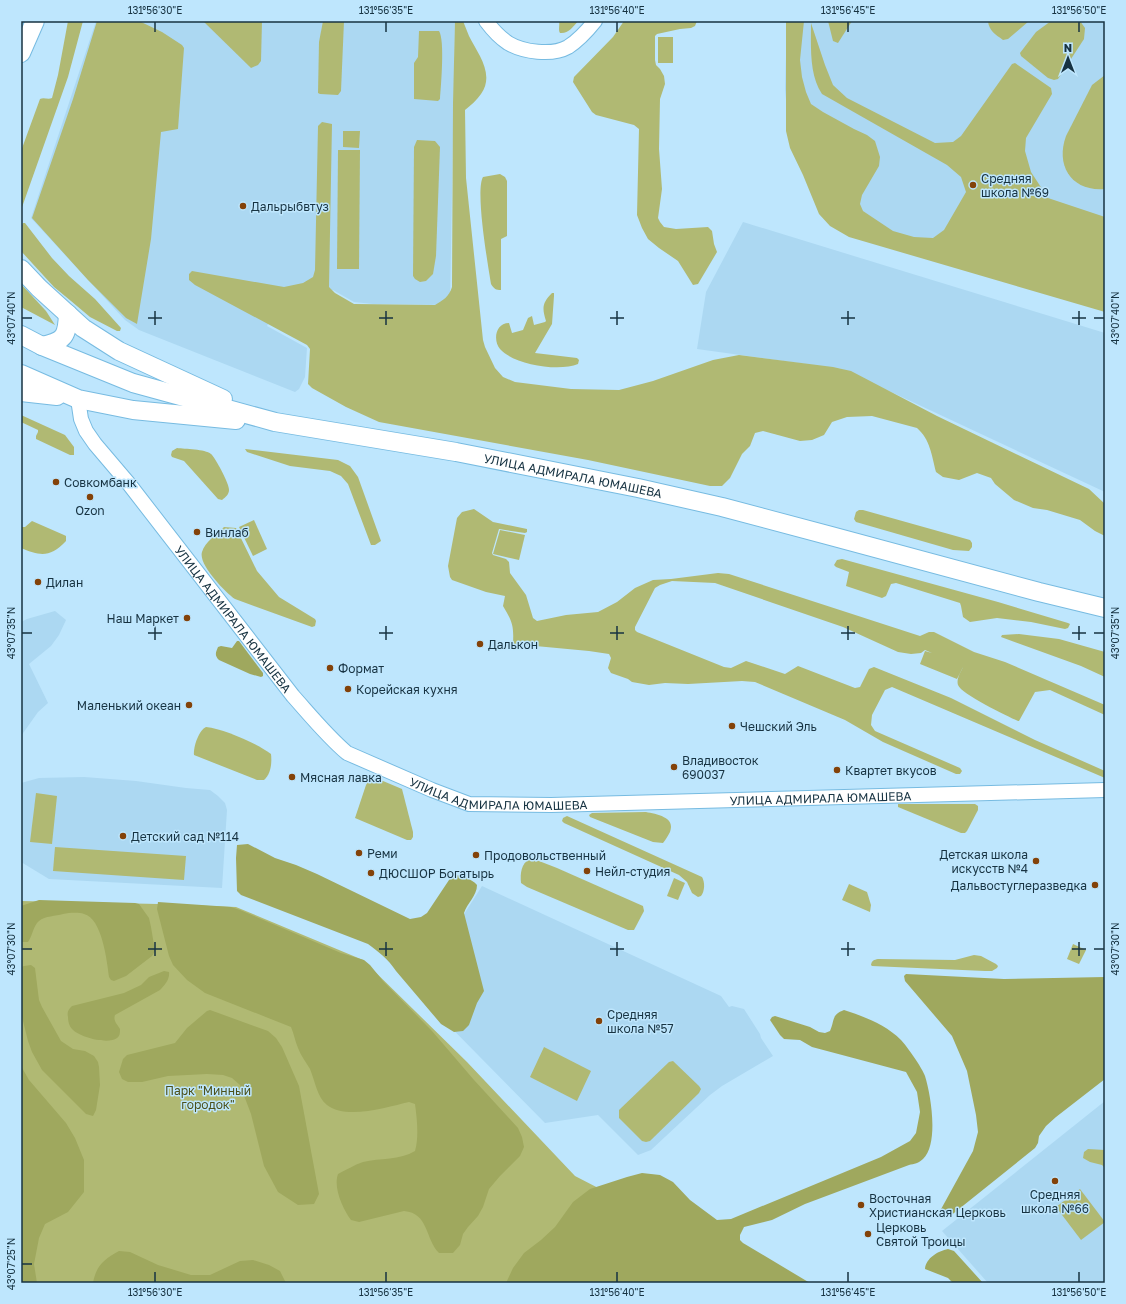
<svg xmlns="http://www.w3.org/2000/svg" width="1126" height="1304" viewBox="0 0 1126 1304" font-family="'Golos Text',sans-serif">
	<rect width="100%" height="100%" fill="#bee6fd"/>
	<g fill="#acd8f2">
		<path d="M96 21H455L450 305 373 304 354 302 333 290 284 292 267 326 307 348 305 377 299 389 295 392 139 330 125 320 31 218Z"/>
		<path d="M787 21H1105V239L1041 282 863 222 789 133 785 89Z"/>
		<path d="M743 222 1105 333V492L842 369 697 349 706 292Z"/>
		<path d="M55 611 66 620 59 635 51 646 29 664 48 703 38 712 21 736V622L27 619Z"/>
		<path d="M84 777 136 781 186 788 210 790 218 796 225 803 227 810 222 888 49 879 21 862V783L39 778Z"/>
		<path d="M482 886 721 996 729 1007 732 1006 744 1009 760 1034 761 1038 773 1056 722 1086 710 1095 651 1150 638 1155 598 1115 545 1123 415 991Z"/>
		<path d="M1105 1101V1283H988L942 1231Z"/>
	</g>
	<g fill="#b0b973">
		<path d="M68 21H83L68 77 21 210V151L40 99C44 97 48 100 52 98L58 75Z"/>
		<path d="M97 21H139L162 32 182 45 184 48 178 129 161 132 151 239 137 324 126 318 88 280 32 218 73 99Z"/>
		<path d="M203 21H262L261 61 258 65 251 68Z"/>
		<path d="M323 21H344L341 91 338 95 320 94 318 93 319 42Z"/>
		<path d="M455 21H463C465 26 467 31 469 36 478 54 495 74 481 94 477 100 471 105 465 110L466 178 483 340 485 347 495 368 503 377 515 382 571 389 619 390 653 381 713 360 739 355 833 367 851 371 937 416 1089 489 1105 504V536L1095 531 1080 520 1047 510 1033 508 1014 500 995 484 991 478 977 473 959 480 943 477 936 472C932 456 930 439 917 428L872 416 847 417 832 422 824 435 812 440 800 441 763 431 755 433 750 446 742 454 730 478 722 486H710L588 460 379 422 346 407 312 388 308 384 310 349 307 345 195 285 189 280V274L192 271 284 287 303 283 313 277 315 270 318 126 322 122 332 124 329 287 335 293 354 304 435 305C443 300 449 297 452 287L453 103Z"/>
		<path d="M559 21H578C573 27 568 34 560 33 558 30 560 25 559 21Z"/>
		<path d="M624 21H697L695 26 691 28 680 29 657 34 655 36V60L656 65 660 69 664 76 665 84 660 99 659 149 662 189 658 218 660 222 664 227 676 229 708 227 712 231 714 244 717 252 698 284 693 285 678 261 659 248 648 239 642 228 637 215 639 129 634 125 596 115 592 112 573 82 574 77 613 37Z"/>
		<path d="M786 21H804L800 60 802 77 806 92 811 104 823 112 854 129 867 135 875 141 880 157 879 166 862 195 860 204 863 211 893 231 914 237 933 238 944 230 966 192 961 177 947 165 822 94C809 75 811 46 811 23L825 65 833 85 847 98 935 143 953 142 961 136 1012 64 1015 63 1051 88 1052 94 1026 138 1025 151 1031 172 1048 198 1105 217V312L849 237 830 226 819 214 803 175 790 148 786 131Z"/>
		<path d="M828 21H852L838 43 833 41Z"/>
		<path d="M988 21H1029L1008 39 1003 40C995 34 989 31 988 21Z"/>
		<path d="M1051 21H1080L1085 28 1084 39 1058 79 1054 80 1048 78 1021 56 1020 53 1036 32Z"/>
		<path d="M419 31H439C445 40 441 86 440 99L438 101 414 99V63L418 57Z"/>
		<rect x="658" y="37" width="15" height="26"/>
		<path d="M1105 75V189C1072 192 1055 166 1066 136L1092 85Z"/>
		<path d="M343 131H360L359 148 343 147Z"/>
		<path d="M417 140 435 141 440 147 436 256 433 274 426 281 420 282 415 279 413 276 414 147Z"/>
		<path d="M338 150H360L359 269H337Z"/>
		<path d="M500 174 505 177 507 181V236L501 239V290C496 290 494 289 491 284 488 265 475 191 483 177Z"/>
		<path d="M23 223H25L52 258 69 276 95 299 121 328 120 331H117L90 317 71 301 54 287 21 251V227Z"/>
		<path d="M21 284 46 311 55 325 21 307Z"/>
		<path d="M552 293H554V296L552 324 535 353 577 358 579 360 578 364C559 372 514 365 500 349 493 341 495 323 509 323L512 333 523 330 528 318 532 316 534 325 545 322 546 321C542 308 542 303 552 293Z"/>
		<path d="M21 415 65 435 74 447V455H70L36 439V436L38 432V430L21 422Z"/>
		<path d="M177 448C185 449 205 449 211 454 215 457 230 485 229 490 229 494 226 497 222 500L218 499 184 461 172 457 171 455 172 451Z"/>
		<path d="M245 449 338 460 350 466 358 477 381 541 375 545H371L348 484 341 476 330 471 290 466 247 452Z"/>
		<path d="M474 509 493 522 527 529V532L525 533 499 529 492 553 493 555 506 559 509 562 510 573 526 595 533 618 537 621 566 615 598 612 617 602 635 588 653 580 671 579 718 573 729 574 920 636 929 632H934L974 652 1005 662 1105 705V715L1050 690 1035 692 1019 721H1018C1007 716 961 694 958 685 956 679 961 672 963 667L957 679 920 664 925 651 932 653 925 650 921 653 911 654 898 652 843 627 715 583 672 581 660 585 655 588 635 627V630L637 632 724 667 731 668 746 661 785 674 798 666 855 688 860 687 869 669 874 667 951 698 1035 740 1105 771V778L892 687 885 690 872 715 871 725 875 731 960 768 962 771 960 774H956L883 742 845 720 755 682 742 681 688 684 665 683 649 685 632 682 628 679 611 673 608 668 611 658 609 654 589 651 514 644 513 643C514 625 512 621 503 606L505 596 486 592 452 580 450 577 448 566 457 518 462 512Z"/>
		<path d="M859 510H863L970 540 972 543V547L969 551 953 550 856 522 854 519 856 512Z"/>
		<path d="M254 520 267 549 253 556 239 527Z"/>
		<path d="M32 521 64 535 66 536V541C50 558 40 556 21 548V527H25Z"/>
		<path d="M224 527 236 528 257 571 279 597 315 619 316 621 315 626 312 627 235 599C225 592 198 564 202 552 205 542 217 534 224 527Z"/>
		<path d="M500 530 525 535 519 560 493 554Z"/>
		<path d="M842 559 998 602 1068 623 1070 624 1068 628 1065 629 1031 622 997 618 970 622 963 617 961 606 960 603 896 583 891 584 886 596 882 598 846 586 849 572 836 567 834 565 837 560Z"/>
		<path d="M1019 634 1059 639 1105 652V677L1081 666 1001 637 1002 635Z"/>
		<path d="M206 727C224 729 256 743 271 754 272 763 271 774 264 780H257L194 755C193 747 199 730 206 727Z"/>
		<path d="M371 779 383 781 402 789 413 832V837L411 840H407L355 818 366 785 369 780Z"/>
		<path d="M36 793 57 796 52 844 30 842Z"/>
		<path d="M898 804H975L978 806V810L967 831 965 833H961L898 807Z"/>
		<path d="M646 812C656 814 676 817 670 832 668 836 666 839 663 843L653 842 590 817 589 815 592 813Z"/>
		<path d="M567 816 702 877C705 882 705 891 701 896L698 897 692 893 687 882 679 875 564 823 562 821 563 818Z"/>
		<path d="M55 847 186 856 184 880 53 871Z"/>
		<path d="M530 859 539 861 557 868 643 906 644 911 634 930H628L527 887 521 883C520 874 521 863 530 859Z"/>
		<path d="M674 878 685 883 678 900 667 896Z"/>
		<path d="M849 884 867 892 871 905 870 912 842 900Z"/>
		<path d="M21 901 158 904 236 907 363 960 467 1062 575 1176 724 1253 778 1283H21Z"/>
		<path d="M1073 944 1086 950 1079 964 1067 959Z"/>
		<path d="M974 955 981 956 996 964 998 966 997 968 992 971H985L872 966 871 965C872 960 874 960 878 959L955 960Z"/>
		<path d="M544 1047 591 1071 577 1101 530 1077Z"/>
		<path d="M673 1061 699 1086 701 1089 699 1093 650 1141 646 1142 642 1141 619 1118V1110L669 1062Z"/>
		<path d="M1088 1149 1105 1150V1168L1102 1165 1090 1162 1083 1158 1084 1152Z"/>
		<path d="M1080 1189 1105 1222 1081 1240 1056 1207Z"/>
	</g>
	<g fill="#9fa85e">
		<path d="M237 641H239L263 673V676L261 677 250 674 219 660C214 655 216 652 218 647L221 646 232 648Z"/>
		<path d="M248 844 275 858 296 865 317 874 410 919 421 917 427 913 451 877 454 875C461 875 472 879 477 885 477 896 467 903 464 913L484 991 477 1003 469 1025 463 1031 454 1032 441 1024 396 971C388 959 379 952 368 944L241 895 237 891 236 858 237 845Z"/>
		<path d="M39 900 135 903 139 904 149 918 151 927 155 951 152 956 126 976 114 981 111 980 109 977C107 961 102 918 84 914 78 912 69 913 63 914 56 916 45 916 39 921 33 926 33 935 28 942H21V906Z"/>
		<path d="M158 902 231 907 240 910 341 953 364 960 370 965 383 981 432 1031 474 1080 518 1128 522 1137 524 1147 520 1156 500 1176 489 1189 483 1207 478 1216 468 1227 463 1234 460 1245 453 1253H439C425 1239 429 1213 404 1211L359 1222 351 1220C343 1209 333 1188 338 1174 346 1170 354 1165 363 1162 380 1158 400 1160 415 1151 419 1137 417 1119 415 1104L409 1102C388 1107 346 1120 327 1105 317 1097 315 1081 310 1069 306 1062 301 1056 298 1048 295 1041 294 1034 291 1027L205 993 187 980 173 965 169 956 157 909Z"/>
		<path d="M31 965 35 968 39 1000 42 1007 61 1041 73 1049 85 1051 94 1056 98 1062 99 1067 100 1085 96 1110 93 1116 86 1114 42 1070 32 1052 28 1041 21 1013V967L24 966Z"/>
		<path d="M164 971 169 972C170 979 165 985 160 990L115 1015C113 1021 117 1024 120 1029 120 1033 120 1036 117 1038 108 1045 79 1037 72 1029 69 1026 68 1021 68 1017 67 1012 68 1010 72 1006L124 993 141 985 149 977Z"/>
		<path d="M906 974 1004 979 1105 977V1079L1056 1117 1046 1126 1039 1136 1038 1143 1035 1148 949 1217H943L940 1214V1211L973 1151 978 1132 976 1115 967 1071 952 1036 905 981 904 976Z"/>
		<path d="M210 1010 268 1031 276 1038 282 1047 299 1086 319 1194 314 1204 298 1205 278 1192 264 1166 251 1114 240 1085 232 1078 223 1075 207 1074 168 1076 142 1082H128L122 1079 119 1072 123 1059 127 1055 175 1043 187 1028 207 1011Z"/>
		<path d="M844 1010C865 1017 885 1024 901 1040 906 1045 923 1069 925 1076 931 1095 939 1144 923 1159 919 1163 914 1164 909 1165L805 1204 772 1220 744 1227 740 1235V1240L743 1243 810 1283H506L513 1268 524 1253 541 1240 555 1227 573 1202 590 1189 627 1177 642 1173 660 1175 673 1182 690 1200 717 1220 731 1219 881 1157 910 1141 916 1133 920 1112 917 1092 906 1072 812 1047 800 1040 784 1039 780 1035 770 1020 772 1017 775 1016 810 1027 819 1032 825 1033 830 1031C835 1020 831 1015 844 1010Z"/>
		<path d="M21 1066 29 1080 66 1123 75 1138 84 1160V1192L68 1212 45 1224 39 1238 34 1264 37 1283H21Z"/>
		<path d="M948 1249 954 1251 983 1283H953L948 1278 925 1269C926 1258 938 1251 948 1249Z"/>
		<path d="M119 1251 130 1252 158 1265 191 1275H210L240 1261 253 1260 269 1265 280 1271 286 1283H93C96 1266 104 1259 119 1251Z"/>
	</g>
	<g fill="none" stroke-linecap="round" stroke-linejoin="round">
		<defs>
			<g id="minor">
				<path d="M486 21C492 29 499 37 508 43 523 52 552 56 568 47 579 40 587 31 595 21"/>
				<path id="s1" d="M78 399 81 419 86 431 95 444 129 484 293 696C310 715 327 736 347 753L432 790 469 804 551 805 1105 790"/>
			</g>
			<g id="major">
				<path d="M21 53 35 21"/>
				<path d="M21 269 39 288 83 328 119 351 223 399"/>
				<path id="s2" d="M21 335 42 346 133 383 275 422 456 452 638 488 722 507 831 536 1039 592 1105 608"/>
				<path d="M42 346C65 341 67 336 68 314"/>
				<path d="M21 374 78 399 133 410 236 420"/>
				<path d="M21 392 57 396"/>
			</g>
		</defs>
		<use href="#minor" stroke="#77bbe1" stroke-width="16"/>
		<use href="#major" stroke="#77bbe1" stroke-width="20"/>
		<use href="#minor" stroke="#fff" stroke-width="14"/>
		<use href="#major" stroke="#fff" stroke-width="18"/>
	</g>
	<path fill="none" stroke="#173342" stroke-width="1.5" d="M155 22V32M386 22V32M617 22V32M848 22V32M1079 22V32M155 311V325M386 311V325M617 311V325M848 311V325M1079 311V325M22 318H32M148 318H162M379 318H393M610 318H624M841 318H855M1072 318H1086M1094 318H1104M155 626V640M386 626V640M617 626V640M848 626V640M1079 626V640M22 633H32M148 633H162M379 633H393M610 633H624M841 633H855M1072 633H1086M1094 633H1104M155 942V956M386 942V956M617 942V956M848 942V956M1079 942V956M22 949H32M148 949H162M379 949H393M610 949H624M841 949H855M1072 949H1086M1094 949H1104M22 1264H32M155 1272V1282M386 1272V1282M617 1272V1282M848 1272V1282M1079 1272V1282"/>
	<g fill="#834209" stroke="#bee6fd" stroke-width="1.5">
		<circle cx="973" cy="185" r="4"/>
		<circle cx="243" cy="206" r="4"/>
		<circle cx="56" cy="482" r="4"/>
		<circle cx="90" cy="497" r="4"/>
		<circle cx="197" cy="532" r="4"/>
		<circle cx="38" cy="582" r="4"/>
		<circle cx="187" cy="618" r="4"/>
		<circle cx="480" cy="644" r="4"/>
		<circle cx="330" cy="668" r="4"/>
		<circle cx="348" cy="689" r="4"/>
		<circle cx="189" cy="705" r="4"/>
		<circle cx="732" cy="726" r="4"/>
		<circle cx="674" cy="767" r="4"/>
		<circle cx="837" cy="770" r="4"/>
		<circle cx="292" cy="777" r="4"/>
		<circle cx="123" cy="836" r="4"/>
		<circle cx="359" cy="853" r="4"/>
		<circle cx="476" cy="855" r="4"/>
		<circle cx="1036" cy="861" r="4"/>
		<circle cx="587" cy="871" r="4"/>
		<circle cx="371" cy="873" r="4"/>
		<circle cx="1095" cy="885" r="4"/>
		<circle cx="599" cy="1021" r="4"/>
		<circle cx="1055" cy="1181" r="4"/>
		<circle cx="861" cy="1205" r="4"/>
		<circle cx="868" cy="1234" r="4"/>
	</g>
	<g text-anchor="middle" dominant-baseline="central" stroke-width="3" stroke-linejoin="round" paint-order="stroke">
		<g font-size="12" fill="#173342" stroke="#bee6fd" text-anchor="start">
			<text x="981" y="178">Средняя<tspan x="981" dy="14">школа №69</tspan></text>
			<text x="251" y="206">Дальрыбвтуз</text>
			<text x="64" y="482">Совкомбанк</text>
			<text x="90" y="510" text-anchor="middle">Ozon</text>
			<text x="205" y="532">Винлаб</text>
			<text x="46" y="582">Дилан</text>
			<text x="179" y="618" text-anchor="end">Наш Маркет</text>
			<text x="488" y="644">Далькон</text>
			<text x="338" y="668">Формат</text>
			<text x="356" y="689">Корейская кухня</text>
			<text x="181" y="705" text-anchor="end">Маленький океан</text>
			<text x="740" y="726">Чешский Эль</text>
			<text x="682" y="760">Владивосток<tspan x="682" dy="14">690037</tspan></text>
			<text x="845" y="770">Квартет вкусов</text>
			<text x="300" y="777">Мясная лавка</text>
			<text x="131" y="836">Детский сад №114</text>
			<text x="367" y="853">Реми</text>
			<text x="1028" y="854" text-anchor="end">Детская школа<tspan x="1028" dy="14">искусств №4</tspan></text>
			<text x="484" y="855">Продовольственный</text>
			<text x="595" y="871">Нейл-студия</text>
			<text x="379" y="873">ДЮСШОР Богатырь</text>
			<text x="1087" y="885" text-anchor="end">Дальвостуглеразведка</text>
			<text x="607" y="1014">Средняя<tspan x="607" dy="14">школа №57</tspan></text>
			<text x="1055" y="1194" text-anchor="middle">Средняя<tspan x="1055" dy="14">школа №66</tspan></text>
			<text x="869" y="1198">Восточная<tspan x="869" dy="14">Христианская Церковь</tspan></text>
			<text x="876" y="1227">Церковь<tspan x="876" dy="14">Святой Троицы</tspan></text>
		</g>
		<g font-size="12" fill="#173342" stroke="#bee6fd">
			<text stroke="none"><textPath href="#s2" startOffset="572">УЛИЦА АДМИРАЛА ЮМАШЕВА</textPath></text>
			<text stroke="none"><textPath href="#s1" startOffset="272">УЛИЦА АДМИРАЛА ЮМАШЕВА</textPath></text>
			<text stroke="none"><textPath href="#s1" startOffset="608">УЛИЦА АДМИРАЛА ЮМАШЕВА</textPath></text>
			<text stroke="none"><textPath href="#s1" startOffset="932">УЛИЦА АДМИРАЛА ЮМАШЕВА</textPath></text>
		</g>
		<g font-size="12" fill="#4c511b" stroke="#bee6fd">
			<text x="208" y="1090">Парк "Минный<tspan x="208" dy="14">городок"</tspan></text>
		</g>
	</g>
	<rect width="1126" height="1304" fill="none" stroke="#bee6fd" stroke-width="44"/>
	<g transform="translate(1068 58)" stroke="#bee6fd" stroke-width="3" paint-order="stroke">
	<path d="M0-3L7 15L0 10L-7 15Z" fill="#173342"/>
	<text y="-6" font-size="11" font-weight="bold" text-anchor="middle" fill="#173342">N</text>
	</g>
	<rect x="22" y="22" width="1082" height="1260" fill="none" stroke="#173342" stroke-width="1.5"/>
	<g font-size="10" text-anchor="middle" fill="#173342">
		<text x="155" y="14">131°56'30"E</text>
		<text x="386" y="14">131°56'35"E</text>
		<text x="617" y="14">131°56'40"E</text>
		<text x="848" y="14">131°56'45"E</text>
		<text x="1079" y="14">131°56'50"E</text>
		<text transform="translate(11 318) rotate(-90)" y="4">43°07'40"N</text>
		<text transform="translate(1115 318) rotate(-90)" y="4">43°07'40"N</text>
		<text transform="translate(11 633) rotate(-90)" y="4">43°07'35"N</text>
		<text transform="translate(1115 633) rotate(-90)" y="4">43°07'35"N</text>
		<text transform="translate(11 949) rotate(-90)" y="4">43°07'30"N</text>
		<text transform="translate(1115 949) rotate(-90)" y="4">43°07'30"N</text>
		<text transform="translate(11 1264) rotate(-90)" y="4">43°07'25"N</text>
		<text x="155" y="1296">131°56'30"E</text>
		<text x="386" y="1296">131°56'35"E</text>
		<text x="617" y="1296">131°56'40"E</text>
		<text x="848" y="1296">131°56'45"E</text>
		<text x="1079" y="1296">131°56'50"E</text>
	</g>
</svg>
